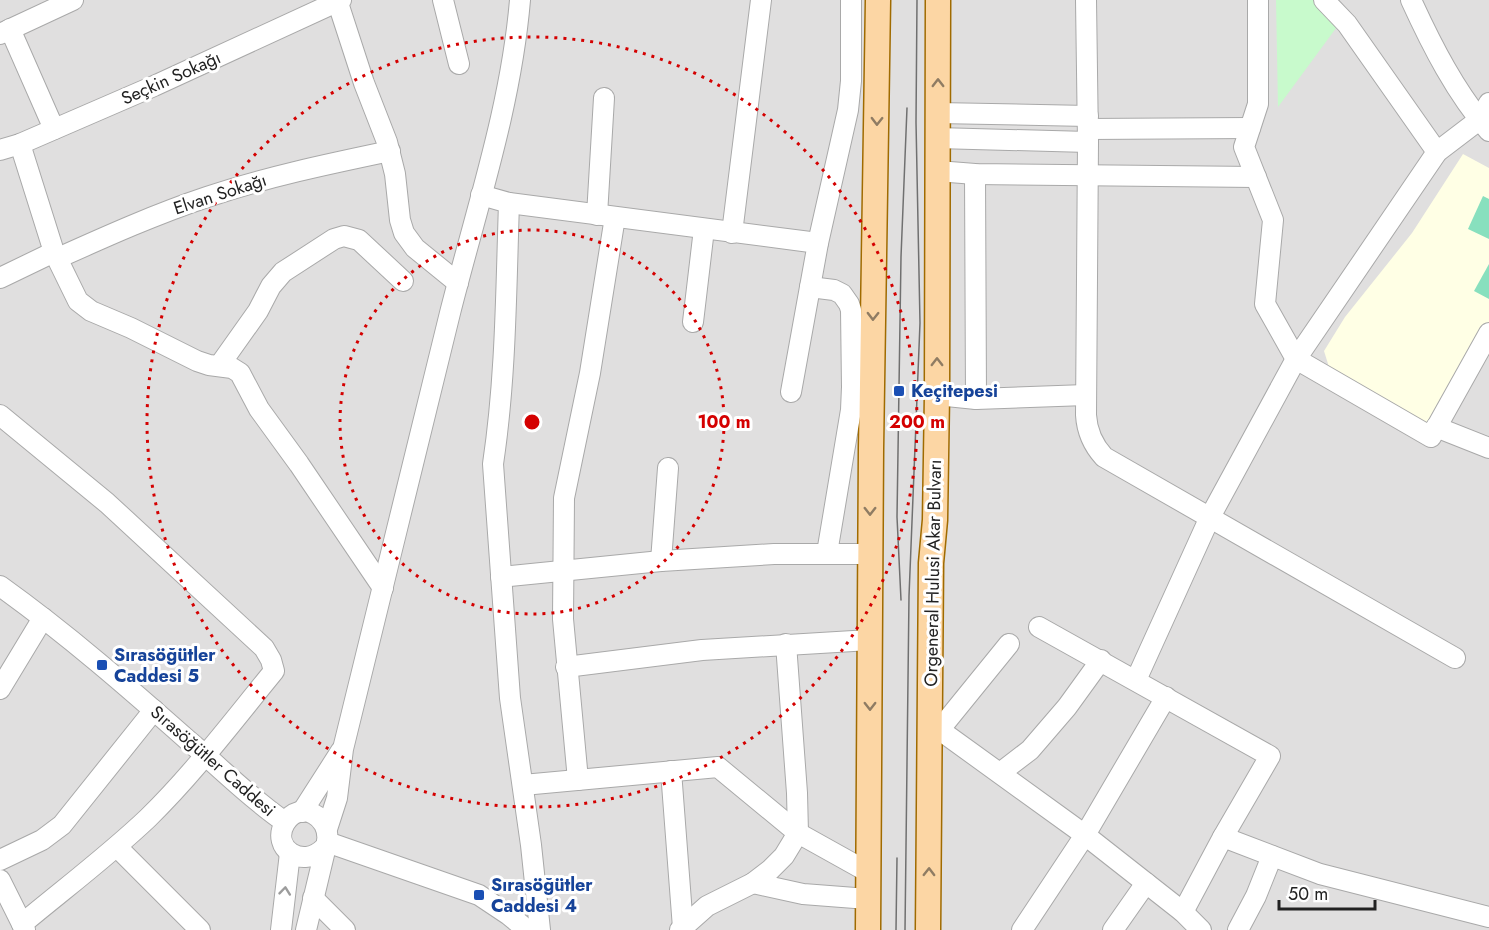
<svg xmlns="http://www.w3.org/2000/svg" width="1489" height="930" viewBox="0 0 1489 930" font-family="Jost,sans-serif">
	<rect width="100%" height="100%" fill="#f2efe9"/>
	<rect fill="#e0dfdf" x="0" y="0" width="1489" height="930"/>
	<path fill="#ffffe5" d="M1463 154 1489 168V323L1430 425 1329 367 1324 351 1345 317 1412 233Z"/>
	<path fill="#c8facc" d="M1276 0H1325L1342 20 1278 107Z"/>
	<g fill="#88e0be">
		<path d="M1483 196 1489 199V239L1468 229Z"/>
		<path d="M1489 264V299L1474 291Z"/>
	</g>
	<g fill="none" stroke-linecap="round" stroke-linejoin="round">
		<defs>
			<g id="minor">
				<path d="M337 0 364 83 387 142 395 174 400 220 404 233 415 248 458 283"/>
				<path d="M443 0 459 64"/>
				<path d="M1086 0 1088 142 1086 415C1087 432 1093 445 1104 457L1455 658"/>
				<path d="M1258 0V104L1244 147 1273 220 1265 304 1296 359 1431 437 1489 333"/>
				<path d="M1324 0 1347 24 1437 152"/>
				<path d="M1411 0C1432 46 1456 93 1489 131"/>
				<path d="M10 29 54 129"/>
				<path d="M0 34 73 0"/>
				<path d="M937 113 1088 116"/>
				<path d="M1088 129 1250 128"/>
				<path d="M937 138 1088 142"/>
				<path d="M20 144 54 252 78 301 91 311 131 328 197 361 209 365 232 368 240 373 259 409 299 464 383 588"/>
				<path d="M0 150 20 144 154 86 341 0"/>
				<path d="M937 171 975 174 1256 177"/>
				<path d="M975 174 976 399"/>
				<path d="M481 195 509 203C506 291 506 377 493 464L510 698 531 845 540 930"/>
				<path d="M509 203 818 243"/>
				<path d="M597 215 604 98"/>
				<path d="M732 233 761 0"/>
				<path d="M58 258C107 236 156 214 207 197 266 177 328 164 390 151"/>
				<path d="M0 278 54 252"/>
				<path d="M810 287 834 290 842 294 849 304 851 310 852 387 851 410 827 553"/>
				<path d="M693 322 704 229"/>
				<path d="M219 366 258 311 271 286 283 272 334 239 344 236 359 240 403 281"/>
				<path d="M791 392 818 243 848 110 851 81V0"/>
				<path d="M937 395 976 399 1086 395"/>
				<path d="M0 415 107 503 264 648 271 660 274 671C233 721 194 773 148 818 108 856 64 889 22 924"/>
				<path d="M1436 427 1489 448"/>
				<path d="M661 561 668 468"/>
				<path d="M501 577 661 561 774 554H870"/>
				<path d="M0 586C67 634 129 688 191 743 223 770 251 799 285 822"/>
				<path d="M1039 627 1270 756 1223 837 1183 912"/>
				<path d="M566 667 702 650 870 640"/>
				<path d="M1136 680 1210 517 1296 359 1437 152 1479 120 1489 103"/>
				<path d="M0 689 43 618"/>
				<path d="M930 723 1085 835 1183 912 1201 930"/>
				<path d="M940 729 1009 644"/>
				<path d="M671 771 683 928"/>
				<path d="M1000 773 1030 750 1067 707 1101 660"/>
				<path d="M578 780 563 619 564 498 590 373 615 217"/>
				<path d="M523 785 718 767 798 833 868 872"/>
				<path d="M302 812 341 751"/>
				<path d="M327 829 337 798 343 749C379 604 414 458 450 313 476 210 511 107 520 0"/>
				<path d="M1223 837 1320 874 1489 917"/>
				<path d="M327 842 479 895 509 915 527 930"/>
				<path d="M117 847 200 930"/>
				<path d="M0 860 42 840 62 825 154 710"/>
				<path d="M0 880 25 930"/>
				<path d="M753 883 803 894 868 899"/>
				<path d="M313 898 345 930"/>
				<path d="M281 930 290 853"/>
				<path d="M306 930 327 842C331 816 300 799 285 823 270 848 303 870 324 848"/>
				<path d="M680 930 707 906 753 883 770 870 784 856 798 833 797 793 786 644"/>
				<path d="M1022 930 1085 835 1166 697"/>
				<path d="M1113 930 1146 883"/>
				<path d="M1238 930 1256 896 1272 856"/>
			</g>
			<g id="major">
				<path d="M868 930 871 449 878 0"/>
				<path d="M928 930 931 563 935 520 937 395 938 0"/>
			</g>
		</defs>
		<use href="#minor" stroke="#a9a9a9" stroke-width="22"/>
		<use href="#major" stroke="#a06b00" stroke-width="27"/>
		<use href="#minor" stroke="#fff" stroke-width="20"/>
		<use href="#major" stroke="#fcd6a4" stroke-width="24"/>
		<g stroke="#707070" stroke-width="1.5">
			<path d="M901 600 897 517 901 257 907 108"/>
			<path d="M896 930 897 858"/>
			<path d="M905 930 909 596 920 323 916 122 917 0"/>
		</g>
	</g>
	<defs><path id="oneway-chevron" d="M-2-3.5L2.5 0L-2 3.5" fill="none" stroke-width="1.6" stroke-linecap="round" stroke-linejoin="round" transform="scale(1.5)"/></defs>
	<g stroke="#8f7c63">
		<use href="#oneway-chevron" transform="translate(938 83) rotate(-90)"/>
		<use href="#oneway-chevron" transform="translate(877 121) rotate(91)"/>
		<use href="#oneway-chevron" transform="translate(873 316) rotate(91)"/>
		<use href="#oneway-chevron" transform="translate(937 362) rotate(-90)"/>
		<use href="#oneway-chevron" transform="translate(870 511) rotate(90)"/>
		<use href="#oneway-chevron" transform="translate(870 706) rotate(90)"/>
		<use href="#oneway-chevron" transform="translate(929 872) rotate(-89)"/>
	</g>
	<use stroke="#9c9c9c" href="#oneway-chevron" transform="translate(285 891) rotate(-84)"/>
	<g fill="none" stroke="#d40000" stroke-width="3" stroke-dasharray="3 6">
		<circle cx="532" cy="422" r="192"/>
		<circle cx="532" cy="422" r="385"/>
	</g>
	<g fill="#1a4fb4" stroke="#fff" stroke-width="2">
		<rect x="893" y="385" width="12" height="12" rx="3"/>
		<rect x="96" y="659" width="12" height="12" rx="3"/>
		<rect x="473" y="889" width="12" height="12" rx="3"/>
	</g>
	<g text-anchor="middle" dominant-baseline="central" stroke-width="6" stroke-linejoin="round" paint-order="stroke">
		<g font-size="18" fill="#222" stroke="#fff">
			<text transform="translate(171 78) rotate(-24)">Seçkin Sokağı</text>
			<text transform="translate(220 194) rotate(-18)">Elvan Sokağı</text>
			<text transform="translate(933 573) rotate(-89)">Orgeneral Hulusi Akar Bulvarı</text>
			<text transform="translate(213 761) rotate(41)">Sırasöğütler Caddesi</text>
		</g>
		<g font-size="18" font-weight="bold" fill="#164399" stroke="#fff" text-anchor="start">
			<text x="911" y="391">Keçitepesi</text>
			<text x="114" y="655">Sırasöğütler<tspan x="114" dy="21">Caddesi 5</tspan></text>
			<text x="491" y="885">Sırasöğütler<tspan x="491" dy="21">Caddesi 4</tspan></text>
		</g>
	</g>
	<circle cx="532" cy="422" r="9" fill="#d40000" stroke="#fff" stroke-width="3"/>
	<g font-size="18" text-anchor="middle" font-weight="bold" fill="#d40000" stroke="#fff" stroke-width="6" stroke-linejoin="round" paint-order="stroke">
		<text x="724" y="428">100 m</text>
		<text x="917" y="428">200 m</text>
	</g>
	<path d="M1279 900v9h96v-9" fill="none" stroke="#222222" stroke-width="3"/>
	<text x="1288" y="900" font-size="18" fill="#222222" stroke="#ffffff" stroke-width="4.5" paint-order="stroke">50 m</text>
</svg>
